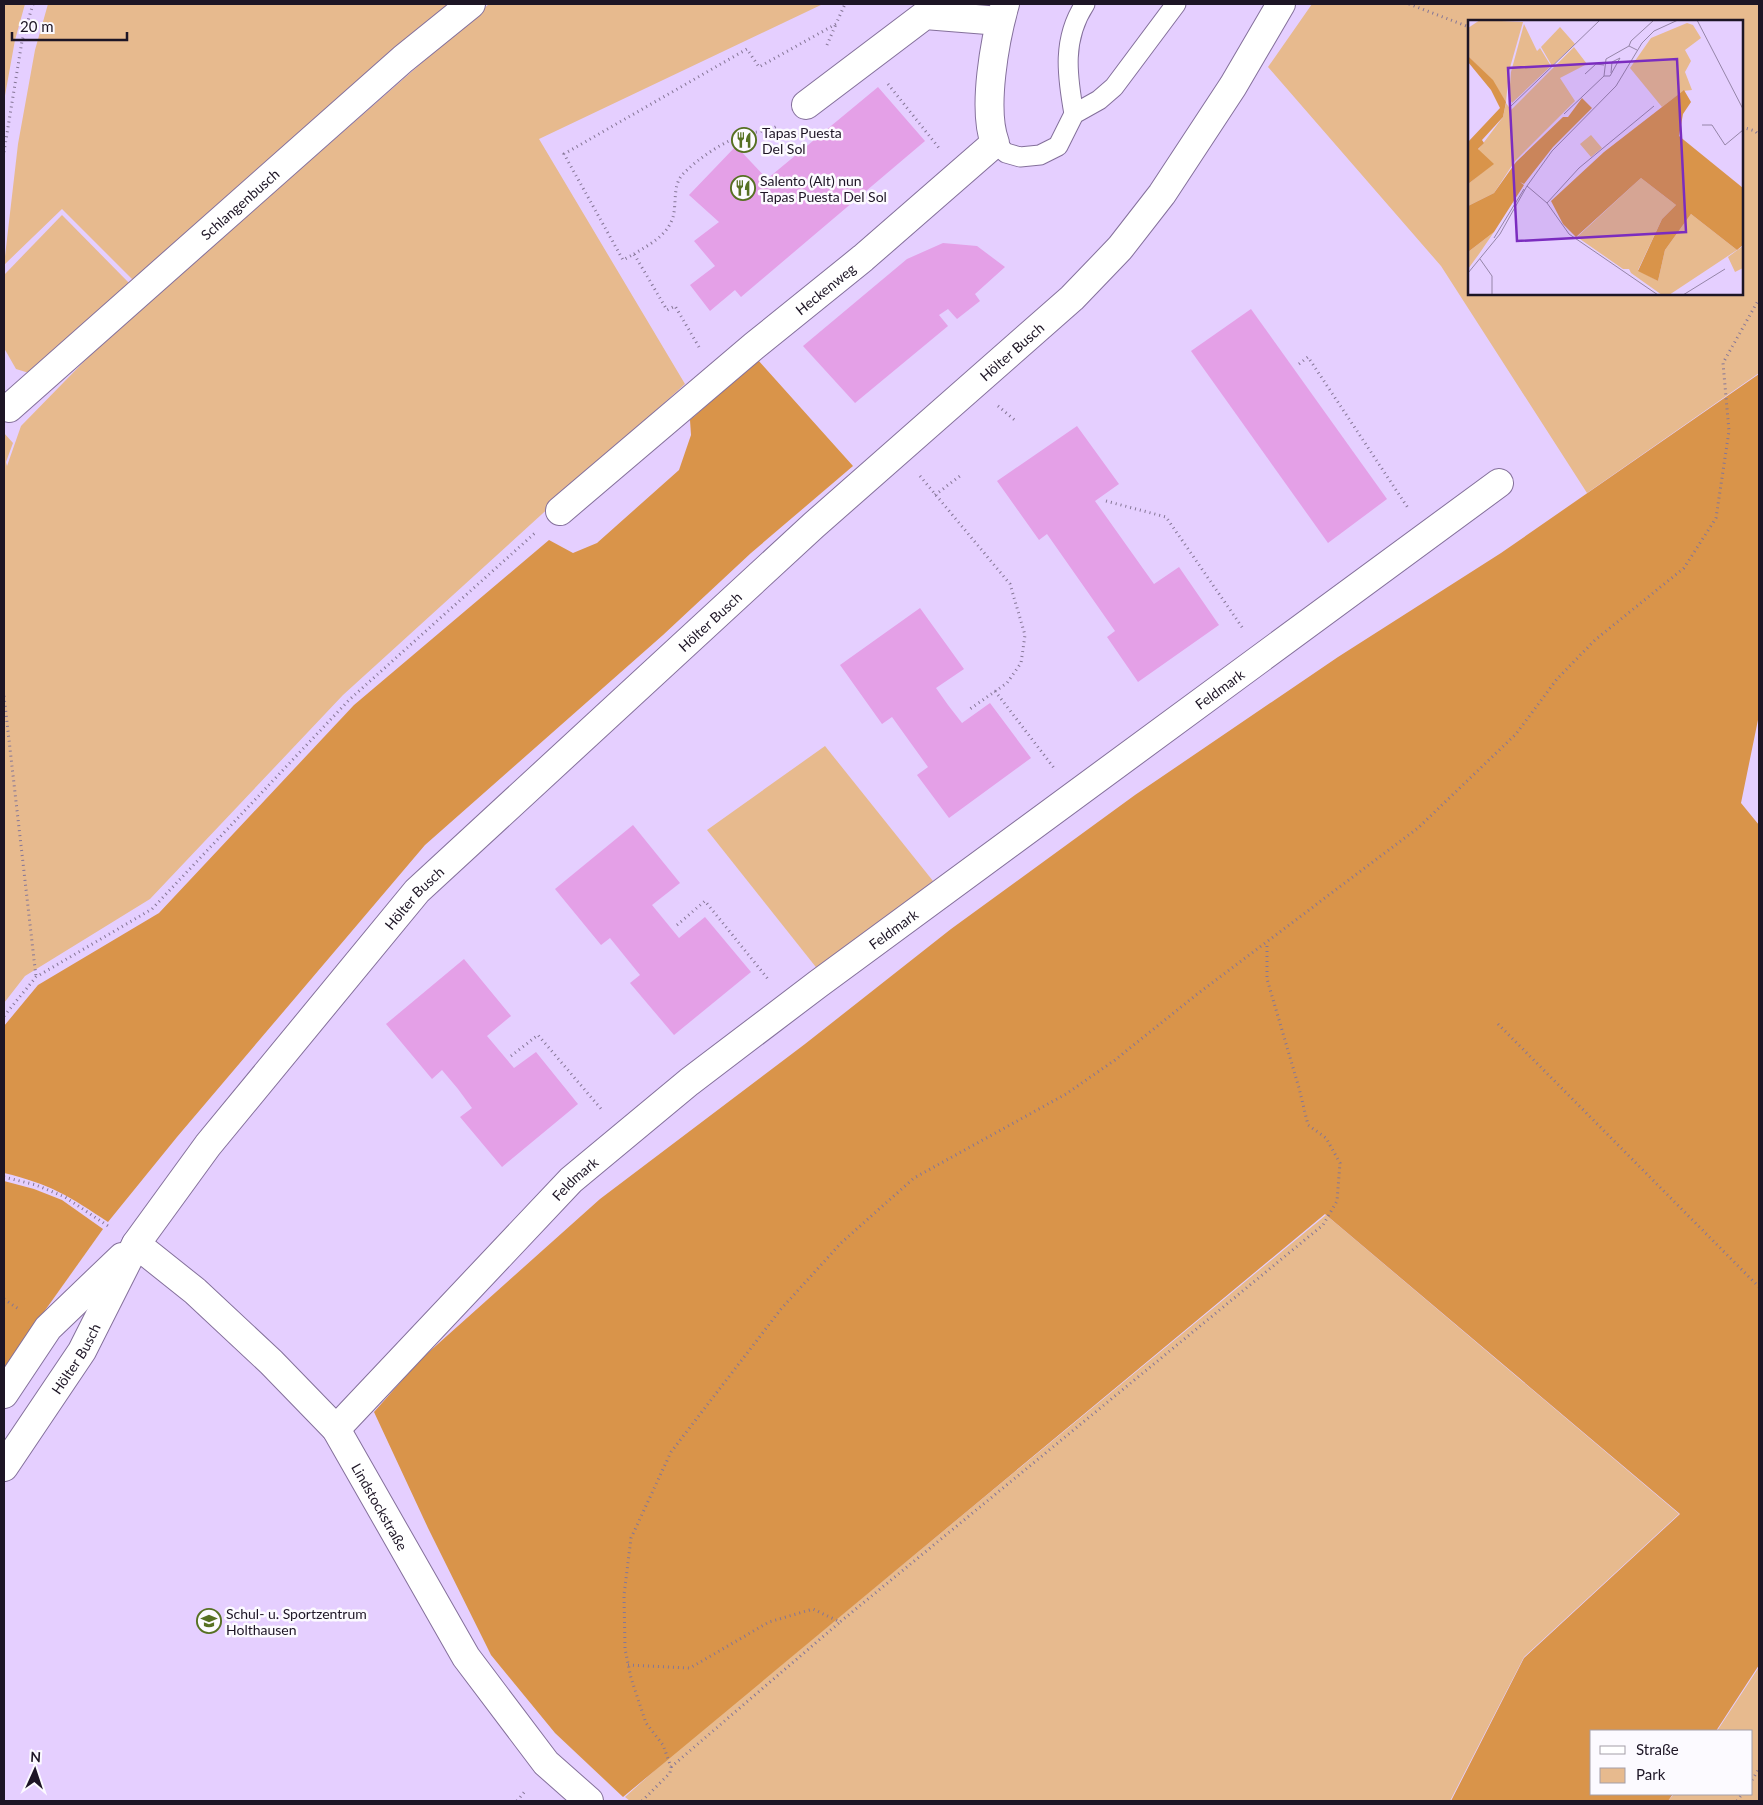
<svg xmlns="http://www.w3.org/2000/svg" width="1763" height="1805" viewBox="0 0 1763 1805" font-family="Lato,sans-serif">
	<rect width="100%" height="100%" fill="#e5cfff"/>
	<g fill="#e7ba8e" fill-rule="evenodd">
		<path d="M4 4H25L15 40 4 101Z"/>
		<path d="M48 4H448L452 10 136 283 62 209 4 265 18 144 35 50Z"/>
		<path d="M489 4H823L539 139 685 384 343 695 150 899 25 976 4 1003V433L13 443 6 462 7 466 21 426 105 340Z"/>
		<path d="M1312 4H1759V373L1587 493 1441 266 1268 67ZM1469 21H1742V294H1469Z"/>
		<path d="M62 215 132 286 29 373 16 369 4 348 5 274Z"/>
		<path d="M825 746 933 881 819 971 707 830Z"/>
		<path d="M1326 1215 1679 1514 1524 1657 1450 1801H630L625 1797 672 1755Z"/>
		<path d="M1759 1667V1801H1668L1674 1794H1752V1731H1717Z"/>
	</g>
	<g fill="#d9944a">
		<path d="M758 360 853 466 751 553 663 635 425 845 177 1137 108 1222C69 1196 50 1184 4 1173V1026L38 985 159 913 354 705 549 540 573 553 597 543 679 470 691 435 690 420Z"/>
		<path d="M1759 374V715L1741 803 1759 825V1665L1716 1731H1592V1794H1673L1668 1801H1451L1524 1658 1680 1514 1325 1214 623 1797 555 1733 491 1655 428 1528 374 1412 420 1360 600 1199 805 1044 951 929 1135 795 1338 657 1501 553Z"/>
		<path d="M4 1181 34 1189 62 1200 103 1229 4 1368Z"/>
	</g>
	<g fill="#e4a0e7">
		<path d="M878 87 925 141 741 297 735 290 710 311 690 285 715 266 694 241 719 222 689 195 736 146 767 179Z"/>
		<path d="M943 243 977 246 1005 267 975 294 980 301 957 319 948 309 939 315 948 326 855 403 803 346 907 259Z"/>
		<path d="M1251 309 1387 499 1328 543 1191 351Z"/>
		<path d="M1077 426 1119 484 1095 501 1154 584 1179 567 1219 625 1138 682 1107 637 1115 631 1047 534 1039 540 997 481Z"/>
		<path d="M920 608 964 669 936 688 948 705 962 723 990 703 1031 758 949 818 917 775 928 767 892 717 882 724 840 665Z"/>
		<path d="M633 825 680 883 652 905 679 938 705 917 751 972 674 1035 630 983 640 975 610 938 601 945 555 889Z"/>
		<path d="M464 959 511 1016 487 1036 514 1068 536 1052 578 1104 502 1167 460 1117 472 1108 458 1089 442 1070 432 1079 386 1024Z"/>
	</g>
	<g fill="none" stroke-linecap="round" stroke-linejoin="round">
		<defs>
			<g id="service">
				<path d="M1074 114C1067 75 1062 39 1085 4"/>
				<path d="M995 143 1006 153 1020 157 1040 155 1058 146 1074 114 1099 100 1114 87 1176 4"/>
			</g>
			<g id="minor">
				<path d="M806 105 925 15 1000 21"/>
				<path id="s1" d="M9 408 403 59 471 4"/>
				<path id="s2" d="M560 511 754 346 863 258 995 143C982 109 995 39 1005 4"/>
				<path id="s3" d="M136 1244 195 1291 271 1362 336 1429 466 1657 546 1763 589 1801"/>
				<path d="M4 1394 48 1328 122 1257"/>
				<path id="s4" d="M336 1429 571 1180 689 1082 818 984 1499 483"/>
				<path id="s5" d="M4 1467 82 1351 136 1244 208 1145 417 891 814 525 1072 298 1120 248 1162 194 1233 86 1281 4"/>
			</g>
		</defs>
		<use href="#service" stroke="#84709b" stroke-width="21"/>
		<use href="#minor" stroke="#84709b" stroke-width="30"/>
		<g stroke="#857696" stroke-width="3" stroke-dasharray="1 4" stroke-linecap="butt">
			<path d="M1409 4 1469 27"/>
			<path d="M827 45 836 24"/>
			<path d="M888 84 939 148"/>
			<path d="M1742 127 1755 131 1759 135"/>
			<path d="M4 152 22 41 33 4"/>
			<path d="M634 254C650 244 667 236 673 217 677 203 672 184 684 173 700 157 724 141 746 134 758 131 768 132 779 125"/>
			<path d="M699 347 675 306 667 310 634 254 623 260 564 154 747 49 759 67 836 24 845 4"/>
			<path d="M1299 364 1308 357 1408 508"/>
			<path d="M998 406 1017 422"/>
			<path d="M920 476 1010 584 1025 635 1021 663 1007 683 970 709"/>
			<path d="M935 495 960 476"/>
			<path d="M1106 501 1166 517 1244 630"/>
			<path d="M995 691 1054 768"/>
			<path d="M4 696 36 977"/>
			<path d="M677 925 705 901 768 979"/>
			<path d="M4 1016 36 977 152 909 349 700 535 533"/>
			<path d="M1498 1024 1759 1287"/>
			<path d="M511 1056 538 1035 602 1110"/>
			<path d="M4 1177 36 1185 65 1197 108 1226"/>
			<path d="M4 1299 20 1310"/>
			<path d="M628 1665 690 1668 769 1622 813 1609 840 1622 1323 1225 1337 1201 1340 1163 1326 1138 1308 1125 1299 1088 1267 979V942"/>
			<path d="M671 1767 840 1622"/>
			<path d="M1752 1780 1759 1769"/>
			<path d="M517 1801 526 1790"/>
			<path d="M642 1801 670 1773 671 1767 663 1745 646 1723 631 1678 625 1649 624 1595 631 1538 671 1452 781 1309 841 1243 914 1178 1066 1094 1115 1060 1196 995 1418 828 1516 734 1557 679 1595 640 1684 568 1716 518 1729 431 1723 363 1759 299"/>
			<path d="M1737 1801 1742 1794"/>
		</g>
		<use href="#service" stroke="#fff" stroke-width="19"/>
		<use href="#minor" stroke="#fff" stroke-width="28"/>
	</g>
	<defs>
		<symbol id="restaurant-ring" viewBox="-11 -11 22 22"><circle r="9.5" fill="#fcfaff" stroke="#567022" stroke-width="1.5"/><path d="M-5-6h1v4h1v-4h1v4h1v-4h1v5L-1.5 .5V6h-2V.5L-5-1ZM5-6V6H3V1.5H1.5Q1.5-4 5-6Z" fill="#567022"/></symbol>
		<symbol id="school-ring" viewBox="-11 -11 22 22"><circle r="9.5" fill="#fcfaff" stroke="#567022" stroke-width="1.5"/><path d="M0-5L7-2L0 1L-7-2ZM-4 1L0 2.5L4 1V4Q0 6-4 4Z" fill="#567022"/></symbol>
	</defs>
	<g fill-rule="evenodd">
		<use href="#restaurant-ring" x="730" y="126" width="28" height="28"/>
		<use href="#restaurant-ring" x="729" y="174" width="28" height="28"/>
		<use href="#school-ring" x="195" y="1607" width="28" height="28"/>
	</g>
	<g text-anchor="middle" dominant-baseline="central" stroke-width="5" stroke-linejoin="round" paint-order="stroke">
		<g font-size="14" fill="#1d1525" stroke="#fcfaff" text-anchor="start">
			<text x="762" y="132">Tapas Puesta<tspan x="762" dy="16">Del Sol</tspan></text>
			<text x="760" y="180">Salento (Alt) nun<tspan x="760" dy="16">Tapas Puesta Del Sol</tspan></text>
			<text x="226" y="1613">Schul- u. Sportzentrum<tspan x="226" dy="16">Holthausen</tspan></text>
		</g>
		<g font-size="14" fill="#1d1525" stroke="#fcfaff">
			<text stroke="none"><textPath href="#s1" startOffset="308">Schlangenbusch</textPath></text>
			<text stroke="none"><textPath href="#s2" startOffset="346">Heckenweg</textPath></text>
			<text stroke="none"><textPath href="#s5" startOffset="1514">Hölter Busch</textPath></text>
			<text stroke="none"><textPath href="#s5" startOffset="1109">Hölter Busch</textPath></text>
			<text stroke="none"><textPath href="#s4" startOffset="1156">Feldmark</textPath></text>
			<text stroke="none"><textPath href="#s5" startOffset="704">Hölter Busch</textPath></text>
			<text stroke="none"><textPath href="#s4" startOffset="751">Feldmark</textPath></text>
			<text stroke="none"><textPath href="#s4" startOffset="346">Feldmark</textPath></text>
			<text stroke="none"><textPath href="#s5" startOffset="130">Hölter Busch</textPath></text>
			<text stroke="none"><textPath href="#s3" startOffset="362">Lindstockstraße</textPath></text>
		</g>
	</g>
	<g transform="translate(1468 20)">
		<rect width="275" height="275" fill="#e5cfff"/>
		<path d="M12 0 55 2 41 51 38 82 24 60 0 36V8ZM219 3 225 5 233 18 217 30 223 41 217 52 224 70 215 71 194 87 162 48 183 18ZM56 4 69 31 72 28 83 46 44 83 41 77 43 52ZM92 7 107 24 84 46 73 27ZM106 27 119 44 92 58 107 81 47 141 26 173 0 186V164L25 144 10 130 35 97 38 83 43 90ZM123 115 134 128 123 137 112 124ZM173 158 208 185 194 199 170 250 190 261 197 230 223 194 269 230 201 275H194L163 253 161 249H155L109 217ZM26 212 11 234 0 249V232ZM275 226V248L267 252 260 237Z" fill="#e7ba8e"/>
		<path d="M0 36 25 60 38 82 35 97 14 120 16 123 10 129 26 144 0 164V122L32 88 23 70 0 42ZM216 70 223 82 215 94 211 116 275 168V225L269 230 223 194 197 230 190 261 170 251 194 199 208 185 173 158 108 217 95 204 83 181 136 132ZM114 78 124 88 85 127 56 164 52 162 56 165 26 212 0 232V186L26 173 48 142 95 97H100Z" fill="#d9944a"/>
		<path fill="none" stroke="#9585a8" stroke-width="1" d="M229 0 275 89M169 30 161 26 163 21 186 0M117 54 128 44 136 45M136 56H142L152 38 144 42 143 53M42 87 132 0M96 94 136 56 138 39 161 26M234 105H244L257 125 275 110M59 166 79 183 101 214 190 275M79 183 111 148 186 86M26 218 56 169M12 239 24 256V275M0 253 32 214 59 166 84 131 148 66 174 23 186 11 210 0M215 275 257 249"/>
		<path fill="#7b2cbf" fill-opacity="0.15" stroke="#7b2cbf" stroke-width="2.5" d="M209 39 218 212 49 221 40 48Z"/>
		<rect width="275" height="275" fill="none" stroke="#1d1525" stroke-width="2.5"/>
	</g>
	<rect width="1763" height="1805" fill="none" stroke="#1d1525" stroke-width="10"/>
	<rect x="1590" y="1730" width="162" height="65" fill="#fcfaff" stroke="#a39ea8"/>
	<rect x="1600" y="1746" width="25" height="8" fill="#ffffff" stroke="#a39ea8"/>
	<text x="1636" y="1755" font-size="15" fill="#1d1525">Straße</text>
	<rect x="1600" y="1768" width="25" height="15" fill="#e7ba8e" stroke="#a39ea8"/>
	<text x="1636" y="1780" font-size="15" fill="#1d1525">Park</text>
	<g transform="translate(35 1770) rotate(3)" stroke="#fcfaff" stroke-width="4" paint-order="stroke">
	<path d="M0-4L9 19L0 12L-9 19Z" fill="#1d1525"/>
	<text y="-8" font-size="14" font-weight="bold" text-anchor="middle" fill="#1d1525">N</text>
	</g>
	<path d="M12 32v8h115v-8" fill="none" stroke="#1d1525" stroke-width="2.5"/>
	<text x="20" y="32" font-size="15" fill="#1d1525" stroke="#fcfaff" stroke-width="4" paint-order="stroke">20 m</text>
</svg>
